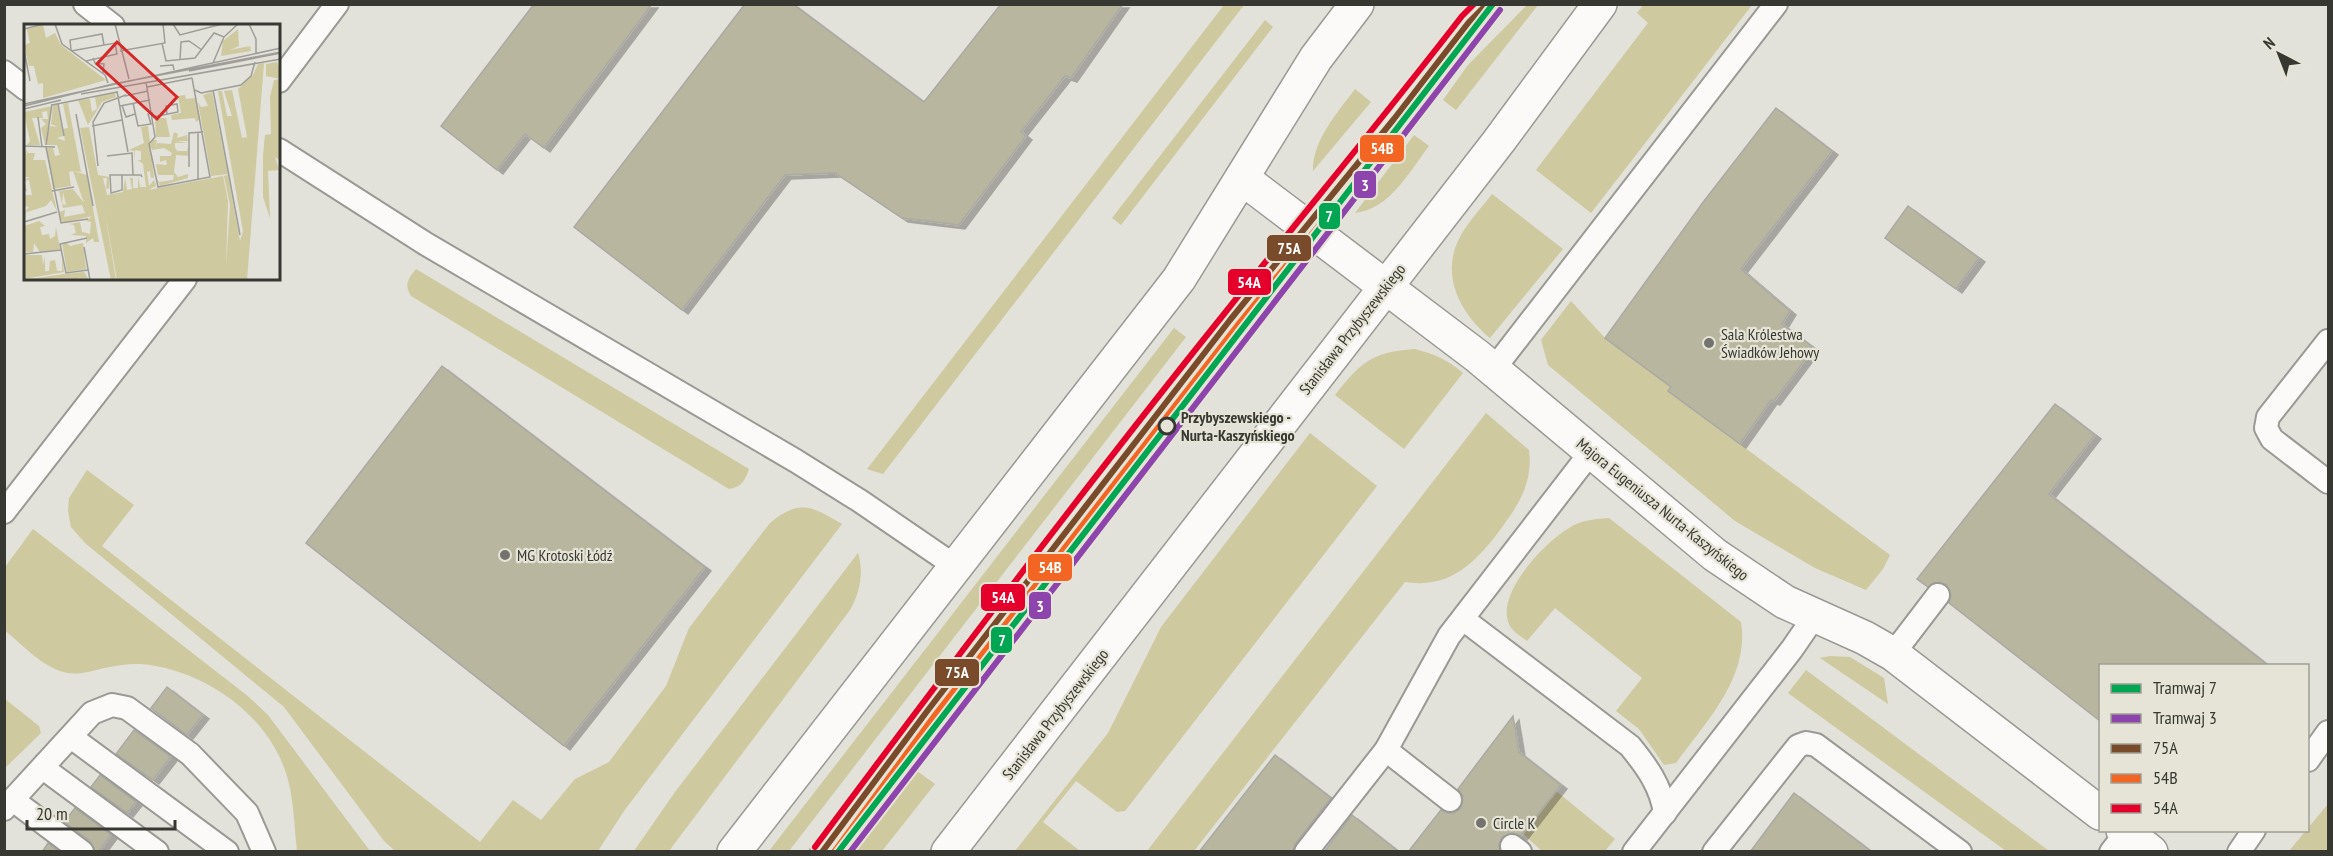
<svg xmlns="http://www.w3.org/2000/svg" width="2333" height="856" viewBox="0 0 2333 856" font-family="'PT Sans Narrow',sans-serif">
	<defs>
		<filter id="shadow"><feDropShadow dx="6" dy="4" stdDeviation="0" flood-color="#0004"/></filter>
	</defs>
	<rect width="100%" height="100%" fill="#e2e1da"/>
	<g fill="#cec99e">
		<path d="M1644 4 1752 5 1591 213 1536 170 1648 23 1637 13Z"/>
		<path d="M1224 5H1244L883 474 867 469Z"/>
		<path d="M1527 5H1538L1456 110 1443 100 1468 65Z"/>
		<path d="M1265 20 1273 27 1121 225 1112 218Z"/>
		<path d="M1355 89 1371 102 1313 171C1312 141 1338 112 1355 89Z"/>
		<path d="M1414 135 1429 146C1409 172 1390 209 1355 213Z"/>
		<path d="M1492 194 1563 249 1490 338C1460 313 1439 274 1461 235 1469 221 1482 207 1492 194Z"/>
		<path d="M416 269 749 469C745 480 742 487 729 489L411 296C404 284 408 279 416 269Z"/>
		<path d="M1571 301 1605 338 1671 387 1668 391 1890 555 1883 569 1866 590 1815 568 1735 521 1548 365 1541 340Z"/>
		<path d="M1174 328 1186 337 789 851H769Z"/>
		<path d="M1415 349C1434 354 1448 360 1463 373L1404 449 1335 395C1361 362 1372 352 1415 349Z"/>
		<path d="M1486 413 1529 450C1533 483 1519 504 1500 530 1475 563 1450 589 1405 582L1194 851H1147Z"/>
		<path d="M1310 433 1377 486 1125 811 1117 812 1076 781 1043 822 1080 851H1015L1108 733 1161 627Z"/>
		<path d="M87 470 134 505 102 546 480 842 513 800 541 820 575 779 609 762 666 686 689 628 770 523C799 499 812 506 842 524L624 811 598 851H395L384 841 284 707 85 543 71 527 68 511 69 498Z"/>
		<path d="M1609 518 1741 622C1750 677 1706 722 1676 763L1664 765 1639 729 1616 711 1642 678 1555 608 1527 641C1522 637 1513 632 1510 626 1493 596 1545 542 1569 528 1581 520 1595 519 1609 518Z"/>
		<path d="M33 529 249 697 268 715 370 851H297C294 825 294 795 285 770 264 711 201 669 141 664 119 663 102 669 82 673 53 678 28 650 8 633L4 630 5 567Z"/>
		<path d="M858 553C864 573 860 592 850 610L669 851H634L675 792Z"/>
		<path d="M1830 656 1850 657 1884 678 1888 704 1820 658Z"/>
		<path d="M1806 670 2049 851H2006L1788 693Z"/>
		<path d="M5 699 39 726 41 733 5 768Z"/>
		<path d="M913 768 935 784 882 851H856Z"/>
		<path d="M1556 791 1615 839 1605 851H1542L1522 833Z"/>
		<path d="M2328 804V851H2289Z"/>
	</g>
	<g fill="#b8b69e" stroke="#aaa9a4" stroke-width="1.5" filter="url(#shadow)">
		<path d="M534 4H652L544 148 525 134 497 170 441 126Z"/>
		<path d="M745 4H793L924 102 1001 4H1123L1071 78 1065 76 1021 132 1026 136 959 225 902 218 835 173 785 175 682 310 574 227Z"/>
		<path d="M1776 108 1832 151 1741 269 1790 311 1782 324 1814 348 1774 401 1771 400 1740 444 1668 391 1671 387 1605 338 1704 201Z"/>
		<path d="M1908 206 1979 258 1956 289 1885 238Z"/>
		<path d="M442 366 705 567 564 746 306 543Z"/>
		<path d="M2055 404 2095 435 2049 494 2269 666H2100V721L1949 603 1951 596 1947 585 1939 582 1928 587 1917 579Z"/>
		<path d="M167 687 203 715 187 735 151 708Z"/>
		<path d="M1513 716 1519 752 1561 785 1521 836 1513 833 1502 837 1499 844 1500 852H1408L1441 810 1448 813H1454L1461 808 1463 796 1458 789Z"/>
		<path d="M134 730 171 757 153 780 116 754Z"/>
		<path d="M1275 755 1331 798 1295 844 1293 852H1199Z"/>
		<path d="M100 775 136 802 127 813 91 787Z"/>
		<path d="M1794 793 1872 852H1750Z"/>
		<path d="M75 808 111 835 98 852H95L90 841 64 822Z"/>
		<path d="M1352 815 1399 852H1324Z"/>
		<path d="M48 843 59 852H42Z"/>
	</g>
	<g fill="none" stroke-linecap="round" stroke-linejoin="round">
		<defs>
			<g id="service">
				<path d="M85 4 113 26"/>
				<path d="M4 72 26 89"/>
				<path d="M279 81 337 4"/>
				<path d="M279 150 426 244 796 461 860 501 955 566"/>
				<path d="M2328 341 2268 417 2266 428 2272 439 2328 482"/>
				<path d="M1493 370 1776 4"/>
				<path d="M4 512 185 279"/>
				<path d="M1463 619 1630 746C1647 767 1661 786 1665 813"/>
				<path d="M1893 654 1938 595"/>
				<path d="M71 737 227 852"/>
				<path d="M1386 750 1450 800"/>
				<path d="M2308 760 2328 732"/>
				<path d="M43 768 157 852"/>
				<path d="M13 800 82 852"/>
				<path d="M4 809 92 713 112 705 127 708 190 754 247 813 264 852"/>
				<path d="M1512 846 1520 852"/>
				<path d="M822 852 928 710 1215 339 1394 119 1483 4"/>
				<path d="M1306 852 1386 750 1449 636 1591 452"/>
				<path d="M1634 852 1792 649 1814 617"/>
				<path d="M1714 852 1798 746 1806 743 1816 745 1960 852"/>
				<path d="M2111 852 2126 833"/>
				<path d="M2239 852 2254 830"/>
			</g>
			<g id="minor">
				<path d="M1242 178 1477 356 1715 555 1785 602 1865 638 1893 654 2100 813"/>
				<path d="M2123 830 2151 852"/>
			</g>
			<g id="secondary">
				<path d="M734 852 1179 279 1316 58 1357 4"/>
				<path d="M948 852 1499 141 1600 4"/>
			</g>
		</defs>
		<use href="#service" stroke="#9a9a94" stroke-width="26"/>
		<use href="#minor" stroke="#9a9a94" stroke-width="36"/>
		<use href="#secondary" stroke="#9a9a94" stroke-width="36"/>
		<use href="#service" stroke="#fbfaf9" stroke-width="22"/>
		<use href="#minor" stroke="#fbfaf9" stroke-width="33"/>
		<use href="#secondary" stroke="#fbfaf9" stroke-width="33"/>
		<defs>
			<path id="bus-1" d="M822 852 928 710 1230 320 1394 119 1469 22 1487 4"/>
			<path id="bus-2" d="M834 852 935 715 1237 326 1401 125 1476 28 1494 11"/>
			<path id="bus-3" d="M815 847C949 667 1084 488 1224 314 1303 214 1384 117 1462 16L1474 4"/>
		</defs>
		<use href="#bus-1" stroke="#e5e4d6" stroke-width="10"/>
		<use href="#bus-2" stroke="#e5e4d6" stroke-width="10"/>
		<use href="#bus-3" stroke="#e5e4d6" stroke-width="10"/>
		<use href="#bus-1" stroke="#7a4b2a" stroke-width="6"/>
		<use href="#bus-2" stroke="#f26522" stroke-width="6"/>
		<use href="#bus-3" stroke="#e4002b" stroke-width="6"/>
		<defs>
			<path id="tram-1" d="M838 852 1493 4"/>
			<path id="tram-2" d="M850 852 1500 10"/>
		</defs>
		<use href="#tram-1" stroke="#e5e4d6" stroke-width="10"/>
		<use href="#tram-2" stroke="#e5e4d6" stroke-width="10"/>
		<use href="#tram-1" stroke="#00a651" stroke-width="6"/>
		<use href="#tram-2" stroke="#8e44ad" stroke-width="6"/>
	</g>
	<g fill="#74736d" stroke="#e5e4d6" stroke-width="2">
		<circle cx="1709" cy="343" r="6"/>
		<circle cx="505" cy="555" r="6"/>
		<circle cx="1481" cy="823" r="6"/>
	</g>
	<circle fill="#e5e4d6" stroke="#383833" stroke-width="3" cx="1167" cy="426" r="8"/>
	<g text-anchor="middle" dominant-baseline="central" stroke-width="4.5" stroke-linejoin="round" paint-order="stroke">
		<g font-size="16" fill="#383833" stroke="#e5e4d6">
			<text transform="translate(1352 329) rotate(-52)">Stanisława Przybyszewskiego</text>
			<text transform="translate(1663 509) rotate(39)">Majora Eugeniusza Nurta-Kaszyńskiego</text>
			<text transform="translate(1055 714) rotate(-52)">Stanisława Przybyszewskiego</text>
		</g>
		<g font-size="16" fill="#383833" stroke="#e5e4d6" text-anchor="start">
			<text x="1721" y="334">Sala Królestwa<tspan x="1721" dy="18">Świadków Jehowy</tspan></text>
			<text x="517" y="555">MG Krotoski Łódź</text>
			<text x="1493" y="823">Circle K</text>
		</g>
		<g font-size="16" font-weight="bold" fill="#383833" stroke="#e5e4d6" text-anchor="start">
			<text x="1181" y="417">Przybyszewskiego -<tspan x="1181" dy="18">Nurta-Kaszyńskiego</tspan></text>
		</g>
	</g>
	<g transform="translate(24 24)">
		<rect width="256" height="256" fill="#e2e1da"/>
		<path d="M19 1 22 14 31 9 37 21 82 56 19 74V59L14 60 10 42H5L0 21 6 19 3 5ZM214 5 215 22 206 26 226 22 227 27 197 32 199 17ZM253 38 257 47V137L251 133 255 146 244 147 246 194 239 173V132L241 111 247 110 246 73 250 56 256 55 242 52V40ZM240 39 223 256H93L80 183 92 256H87L56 104 65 103 74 151 85 153V164L82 165 83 154H79L83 171 99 168 101 154 103 166 108 165 106 154H109V164H114V152L116 163H122L119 140 114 136H117V127L111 126 110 137V127L105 126 120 119 117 103 124 102 130 154H127L126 147 123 148 125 162 130 156 132 162 124 166 199 152 204 177 202 243 206 181 200 152 204 151 216 217 219 207 194 67H198L203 92H208L200 67 208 66 218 114 223 113 214 65 229 51 234 40ZM188 68 204 150 187 152 174 78 177 83 184 82 179 71ZM91 69 92 73 78 78 64 101 54 76 66 75 68 88 73 85 71 73ZM161 71 162 75 171 74 176 95 172 98 171 94 148 96 147 91 157 89 154 72ZM44 79 57 148 49 147 63 151 75 218H70L69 214 62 219V212L47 211 52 209 50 201 45 200 56 198 58 208 66 210 67 198 62 197 68 192 39 199 36 194 35 188 41 186 40 193 61 189 58 181 39 184 38 180 42 181 39 168 38 180 35 167 49 165 60 179 49 147 45 148 47 162 29 165 23 124H29L31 132 36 131 33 121H22V115L26 102 34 103 27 100 29 82 33 80 39 112 33 114 41 117 39 105 44 104 39 80ZM28 82 21 121 17 104 22 100 17 95H24L23 87 18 88 19 94H8L16 121H3L6 117 0 88ZM131 94H142L146 113H132ZM150 108 154 110 153 114 163 111 164 117H151L164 119H151V123L153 127H163L164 123V132L152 131 150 148 154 153 164 150V154L136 162 132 154 135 158 149 156 150 151H134L132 140 143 141 142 136 136 138V132H147L148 129 140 124 128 126 126 121 129 116H133L131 125 133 119 147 120ZM0 124 3 132 2 124 4 129H11L9 136H21L33 187 27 176 22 182 0 189 5 183 0 182V171H8L5 156 0 157 3 167 0 168V156L6 153H0ZM15 197 21 202 16 203 18 211 25 210 26 215 31 212 32 203 36 225 16 228 10 219 9 228H0V202ZM42 218 46 222 59 219 62 245 43 248 38 219ZM0 231H18L19 241 21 232V247H25L26 237 31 236 33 247H38V233L40 248 0 255ZM60 248 65 256H0L40 250Z" fill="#cec99e"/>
		<path fill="none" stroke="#9e9d97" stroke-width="1.5" d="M31 0 38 20 81 51 84 59M91 0 105 55M149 0 156 11 198 0M225 0 232 15V30M0 5 20 0M138 19 142 37 171 34 190 9 200 13 214 0M0 26 6 57M47 26 46 16 78 10 80 21M47 27 91 19 93 30 62 37M96 27 141 19 139 0M69 34 71 39 80 40 79 49M156 36 157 18 165 17 178 26M189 39 200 13M136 42 149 41 150 46M165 47 257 29M122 58 131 113 125 120 134 163 186 153 168 54M123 63 168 54M171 66 177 69 217 61 227 52 231 38M189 66 216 211M93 67 104 128M57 70 257 35M101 72 124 67M109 79 114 102 127 100 124 90 129 89M0 80 257 24M34 80 40 112M28 81 93 68M98 81 102 93 111 90M0 82 89 60 257 28M96 82 126 76M0 85 37 76M52 90 69 182M14 93 18 123M129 93 154 88 153 80 142 82 143 90M68 102 98 96M22 121 28 80M0 122 31 123M22 123 37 199 64 195M83 132 108 129 109 151M74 142 69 98 80 79 102 71M165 143V109L179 108M98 151V166L87 169 86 151H117L118 153M174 156V109M28 167 50 163M0 198 33 188M63 214 36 220 42 249 64 246M60 223 66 256M0 230 37 226"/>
		<path fill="#d62828" fill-opacity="0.15" stroke="#d62828" stroke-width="3" d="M93 18 153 73 133 95 73 40Z"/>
		<rect width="256" height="256" fill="none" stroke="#383833" stroke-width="3"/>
	</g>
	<g stroke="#e5e4d6" stroke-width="2">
		<rect x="1359" y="134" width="46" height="29" rx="6" fill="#f26522"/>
		<rect x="1353" y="170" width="24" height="29" rx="6" fill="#8e44ad"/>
		<rect x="1318" y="202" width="23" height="28" rx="6" fill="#00a651"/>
		<rect x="1266" y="234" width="46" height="28" rx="6" fill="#7a4b2a"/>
		<rect x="1227" y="268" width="45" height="28" rx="6" fill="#e4002b"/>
		<rect x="1027" y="553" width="46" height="29" rx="6" fill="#f26522"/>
		<rect x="980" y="583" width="46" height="29" rx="6" fill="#e4002b"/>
		<rect x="1028" y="591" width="24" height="29" rx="6" fill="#8e44ad"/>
		<rect x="990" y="626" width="23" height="28" rx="6" fill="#00a651"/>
		<rect x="934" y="658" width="46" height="29" rx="6" fill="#7a4b2a"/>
	</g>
	<g font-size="16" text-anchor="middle" font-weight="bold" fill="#fff">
		<text x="1382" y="154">54B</text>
		<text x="1365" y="191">3</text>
		<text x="1329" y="222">7</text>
		<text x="1289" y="254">75A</text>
		<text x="1249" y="288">54A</text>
		<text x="1050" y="573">54B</text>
		<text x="1003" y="603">54A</text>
		<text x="1040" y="612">3</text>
		<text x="1002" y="646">7</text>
		<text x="957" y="678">75A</text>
	</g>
	<rect width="2333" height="856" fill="none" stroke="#383833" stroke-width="12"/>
	<rect x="2099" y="664" width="210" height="168" fill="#e5e4d6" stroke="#a09f95" stroke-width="1.5"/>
	<rect x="2111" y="684" width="30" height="9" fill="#00a651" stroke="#a09f95" stroke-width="1.5"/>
	<text x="2153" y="694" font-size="18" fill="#383833">Tramwaj 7</text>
	<rect x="2111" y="714" width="30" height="9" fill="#8e44ad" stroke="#a09f95" stroke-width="1.5"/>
	<text x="2153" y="724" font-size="18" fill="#383833">Tramwaj 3</text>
	<rect x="2111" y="744" width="30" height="9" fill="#7a4b2a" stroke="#a09f95" stroke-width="1.5"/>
	<text x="2153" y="754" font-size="18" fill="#383833">75A</text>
	<rect x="2111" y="774" width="30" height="9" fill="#f26522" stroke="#a09f95" stroke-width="1.5"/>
	<text x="2153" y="784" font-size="18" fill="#383833">54B</text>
	<rect x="2111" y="804" width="30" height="9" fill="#e4002b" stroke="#a09f95" stroke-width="1.5"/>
	<text x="2153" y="814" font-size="18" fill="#383833">54A</text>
	<g transform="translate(2279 54) rotate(318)" stroke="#e5e4d6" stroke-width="4.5" paint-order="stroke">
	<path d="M0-4.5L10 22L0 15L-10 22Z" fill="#383833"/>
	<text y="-9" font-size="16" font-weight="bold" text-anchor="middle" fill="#383833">N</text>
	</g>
	<path d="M27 820v9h148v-9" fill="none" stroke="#383833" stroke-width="3"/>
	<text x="36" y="820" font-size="18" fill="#383833" stroke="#e5e4d6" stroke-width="4.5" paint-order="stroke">20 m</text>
</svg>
